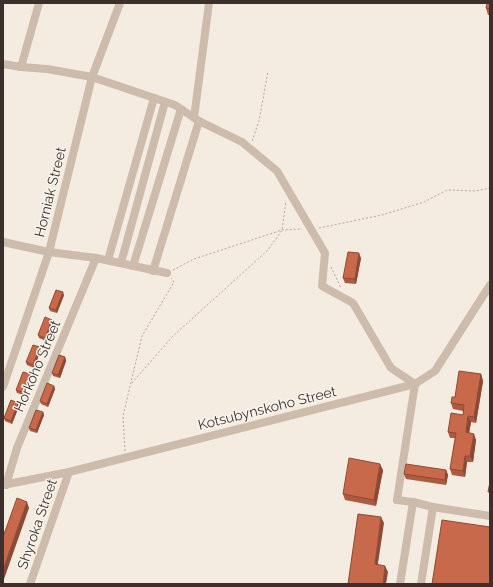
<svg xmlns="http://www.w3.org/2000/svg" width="493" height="587" viewBox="0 0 493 587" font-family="Raleway,sans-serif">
	<rect width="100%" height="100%" fill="#f4ebe1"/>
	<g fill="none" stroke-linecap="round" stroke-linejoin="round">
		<g stroke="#b9a596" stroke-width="1" stroke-dasharray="2 2" stroke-linecap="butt">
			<path d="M252 141 259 121 268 71"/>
			<path d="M319 228 382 215 424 202 447 190 475 191 490 188"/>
			<path d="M331 267 341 288"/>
			<path d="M173 270 194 259 282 230 302 229"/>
			<path d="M132 383 173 336 268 250 282 230 286 201"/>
			<path d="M125 451 123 416 142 336 174 282 171 278"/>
		</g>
		<g stroke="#cdbbac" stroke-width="8">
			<path d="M3 64 21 67 39 3"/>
			<path d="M21 67 47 69 92 77 175 105 199 121 242 142 277 171 325 253 322 286 353 303 391 368 415 384 397 500 413 502 400 584"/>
			<path d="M194 118 209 3"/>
			<path d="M3 242 49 252 96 258 167 273"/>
			<path d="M108 260 154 98"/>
			<path d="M121 263 165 102"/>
			<path d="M133 266 181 109"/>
			<path d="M153 271 199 121"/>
			<path d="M3 387 49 252 92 77 120 3"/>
			<path d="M3 485 69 472 415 384 435 371 490 285"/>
			<path d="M6 485 17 448 96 258"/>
			<path d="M413 502 433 507 490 516"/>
			<path d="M30 584 69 472"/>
			<path d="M421 584 433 507"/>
		</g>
	</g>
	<g fill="#ac5a40">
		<path d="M490 3V15H488L486 8Z"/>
		<path d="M361 258 356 284 345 283 343 278Z"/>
		<path d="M64 295 57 313 50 311 49 308Z"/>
		<path d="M52 320 53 323 46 341 39 338 38 335Z"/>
		<path d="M40 347 41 350 34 368 27 365 26 362Z"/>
		<path d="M65 357 66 361 60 378 53 376 52 373Z"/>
		<path d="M30 374 31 377 24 395 17 393 16 390Z"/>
		<path d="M481 374 483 381 476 423 471 422 469 433 476 440 473 462H467L465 477 452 475 450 469 455 438H450L448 432 463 415V411L453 409 451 403 455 397Z"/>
		<path d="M54 386 55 389 48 407 41 404 40 401Z"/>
		<path d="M18 403 19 406 12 424 5 421 4 418Z"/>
		<path d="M43 412 44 415 37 433 30 431 29 428Z"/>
		<path d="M383 470 376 506 345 500 343 494Z"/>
		<path d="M446 470 448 475 446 485 406 479 404 474Z"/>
	</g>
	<g fill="#8c4a34">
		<path d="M359 253 361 258 356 284 355 279Z"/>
		<path d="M63 292 64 295 57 313 56 310Z"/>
		<path d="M52 320 53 323 46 341 45 338Z"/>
		<path d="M40 347 41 350 34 368 33 365Z"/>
		<path d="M65 357 66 361 60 378 58 375Z"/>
		<path d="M30 374 31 377 24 395 23 392Z"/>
		<path d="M481 374 483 381 476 423 474 417Z"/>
		<path d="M54 386 55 389 48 407 47 404Z"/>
		<path d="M18 403 19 406 12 424 11 421Z"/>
		<path d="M43 412 44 415 37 433 36 430Z"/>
		<path d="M468 416 471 422 468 439 466 432Z"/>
		<path d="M474 434 476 440 473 462 470 456Z"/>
		<path d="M465 456 467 462 465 477 463 471Z"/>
		<path d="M380 464 383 470 376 506 374 500Z"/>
		<path d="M446 470 448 475 446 485 445 480Z"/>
		<path d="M27 502 29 508 3 582V570Z"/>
		<path d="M381 517 384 523 377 570 375 564Z"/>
		<path d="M385 566 388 572 386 584H383Z"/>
	</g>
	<g fill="#c8694b" stroke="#8c4a34">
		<path d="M487 3H490V9L486 8Z"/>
		<path d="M348 252 359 253 355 279 343 278Z"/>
		<path d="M56 290 63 292 56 310 49 308Z"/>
		<path d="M45 317 52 320 45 338 38 335Z"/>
		<path d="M33 345 40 347 33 365 26 362Z"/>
		<path d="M59 355 65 357 58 375 52 373Z"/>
		<path d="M459 371 481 374 474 417 468 416 466 432 474 434 470 456H465L463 471 450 469 456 433 448 432 451 413 463 415 464 405 451 403 452 397H455Z"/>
		<path d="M23 372 30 374 23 392 16 390Z"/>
		<path d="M47 383 54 386 47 404 40 401Z"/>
		<path d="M11 400 18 403 11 421 4 418Z"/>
		<path d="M36 410 43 412 36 430 29 428Z"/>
		<path d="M349 458 380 464 374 500 343 494Z"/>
		<path d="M406 464 446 470 445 480 404 474Z"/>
		<path d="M490 482V492H488Z"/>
		<path d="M17 498 27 502 3 570V537Z"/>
		<path d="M358 514 381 517 375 564 385 566 383 584H348Z"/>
		<path d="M442 520 490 527V584H432Z"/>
	</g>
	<g text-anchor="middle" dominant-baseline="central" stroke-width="3" stroke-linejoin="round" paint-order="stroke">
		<g font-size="14" fill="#3b302b" stroke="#fbf5ee">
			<text transform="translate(50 192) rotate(-76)">Horniak Street</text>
			<text transform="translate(37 366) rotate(-67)">Horkoho Street</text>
			<text transform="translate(267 408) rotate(-14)">Kotsubynskoho Street</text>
			<text transform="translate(37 524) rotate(-71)">Shyroka Street</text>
		</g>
	</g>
	<rect width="493" height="587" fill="none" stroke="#3b302b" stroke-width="8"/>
</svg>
